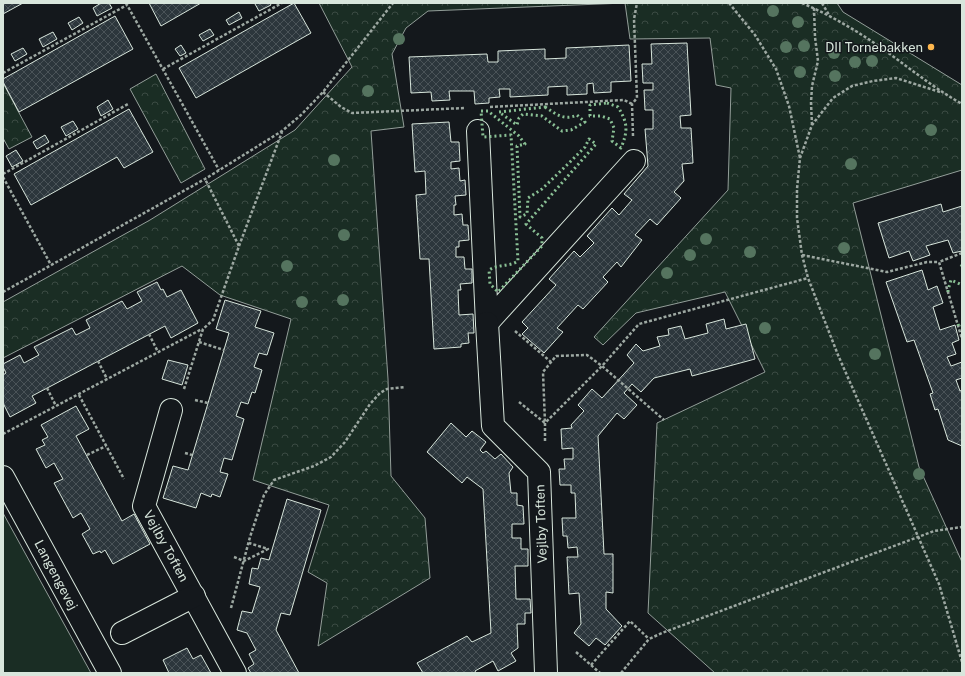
<svg xmlns="http://www.w3.org/2000/svg" width="965" height="676" viewBox="0 0 965 676" font-family="'Public Sans',sans-serif">
	<defs>
		<pattern id="forest-crowns" width="20" height="18" patternUnits="userSpaceOnUse"><rect width="20" height="18" fill="#1a2d24"/><path d="M2 6a3 3 0 1 1 6 0M12 15a3 3 0 1 1 6 0" fill="none" stroke="#3b4b43"/></pattern>
		<pattern id="building-cross-hatch" width="8" height="8" patternUnits="userSpaceOnUse"><rect width="8" height="8" fill="#2c363c"/><path d="M0 0l8 8M0 8l8-8" fill="none" stroke="#4a5358"/></pattern>
	</defs>
	<rect width="100%" height="100%" fill="#14181c"/>
	<path fill="#1a2d24" stroke="#939e99" d="M3 513 91 673H92H3Z"/>
	<g fill="url(#forest-crowns)" stroke="#939e99">
		<path d="M319 3H837L843 12 962 85V170L853 203 919 467 962 562V673H715L648 613 657 423 765 372 725 292 636 313 603 345 594 337 728 190 731 88 716 85 710 38 630 39 625 3 428 11 406 28 392 54 404 127 371 131 388 379 391 476 425 518 430 578 318 646 327 583 308 572 329 505 253 480 291 319 220 295 182 266 3 358V302L150 220 295 130 352 67Z"/>
		<path d="M156 74 205 169 181 183 130 89Z"/>
		<path d="M3 83 32 137 9 149 3 138Z"/>
	</g>
	<g fill="url(#building-cross-hatch)" stroke="#d8e6dc">
		<path d="M3 3H23L3 14Z"/>
		<path d="M101 3H109L112 8 97 16 93 8Z"/>
		<path d="M149 3H201L161 26Z"/>
		<path d="M256 3H270L271 5 259 11 255 4Z"/>
		<path d="M294 3 311 33 196 98 179 68Z"/>
		<path d="M239 12 242 18 229 25 226 20Z"/>
		<path d="M115 16 133 49 19 112 3 82V79Z"/>
		<path d="M79 17 83 23 72 30 68 23Z"/>
		<path d="M210 29 214 35 203 41 199 35Z"/>
		<path d="M53 32 57 39 43 47 39 39Z"/>
		<path d="M687 43 691 115 680 116 681 128H691L693 163 682 164 684 181 674 192 681 198 657 225 650 219 635 235 642 240 621 267 617 262 603 277 608 282 583 309 578 305 557 328 563 332 544 353 522 334 528 328 522 322 556 285 549 279 574 251 580 257 594 243 587 236 612 208 619 215 632 200 624 194 648 166 645 129H653V110H645L644 90H653V83H643L642 64H652L651 44Z"/>
		<path d="M181 45 186 53 180 56 175 49Z"/>
		<path d="M629 45 631 81 611 82V92L594 93 593 83 587 84V94L567 95V86L548 87V95L510 97V89H499L500 97 489 98V103L475 104 474 91H449L450 100 432 101 431 92 411 93 409 57 487 54 488 62H498V51L545 49V59L566 58V48Z"/>
		<path d="M23 48 27 54 15 61 11 54Z"/>
		<path d="M108 100 113 109 101 116 97 107Z"/>
		<path d="M129 109 153 152 124 168 117 157 31 205 14 174Z"/>
		<path d="M73 121 78 129 66 136 61 127Z"/>
		<path d="M449 122 451 142H459L460 161 451 162V169L459 168 460 181 465 180 466 195 455 196 456 205H454V215L462 214 463 225H468L469 240 459 241V247H456V257H464L465 269H472V283L460 284 461 290H458L459 315 473 314 474 333H468L469 343 461 344V347L434 349 429 259H420L416 195 426 194 425 171 415 172 412 124Z"/>
		<path d="M45 135 49 142 37 149 33 142Z"/>
		<path d="M16 150 23 161 12 167 6 156Z"/>
		<path d="M941 204 943 212 962 206V251L953 253 948 240 926 246 930 255 913 261 909 251 889 258 878 223Z"/>
		<path d="M922 270 928 290 937 286 943 303 933 307 940 330 955 325 959 340 952 343 956 354 947 357 951 366 962 362V378L956 380 960 391 962 390V446L948 440 938 409 935 410 930 394 933 393 914 340 907 342 886 282Z"/>
		<path d="M157 282 161 290 163 289 167 297 181 290 198 323 171 338 165 326 32 396 36 403 10 417 3 403V375L6 373 3 367V364L20 355 24 363 39 355 34 347 72 328 76 335 90 328 86 320 122 301 127 309 142 301 137 292Z"/>
		<path d="M225 300 261 311 255 327 274 333 267 355 259 353 254 367 262 370 255 393 252 392 248 404 241 402 236 416 244 419 232 460 224 458 220 472 228 474 220 497 212 494 211 497 201 493 196 508 163 498 173 466 188 470 229 333 216 329Z"/>
		<path d="M724 319 726 329 746 324 755 359 692 376 690 369 654 378 641 392 632 384 624 393 637 405 624 419 617 413 598 436 604 554H613V593L606 592V609L622 626 605 645 596 638 589 646 574 633 581 624 579 593 569 594 567 557H578L577 547 568 548 567 536H563L562 518H576L575 493H571V485H560L559 469H565L564 459H573V448L562 449 561 429 572 428 571 425 584 411 578 405 592 389 602 398 634 363 627 355 636 344 643 351 660 346 657 337 669 335 668 329 681 326 685 339 708 333 706 324Z"/>
		<path d="M168 360 188 365 182 385 162 379Z"/>
		<path d="M76 406 89 429 76 436 122 521 134 514 150 544 113 564 105 550 101 553 100 551 93 554 82 534 90 529 81 513 73 518 54 483 63 479 54 463 46 468 36 449 45 445 42 440 48 437 41 425Z"/>
		<path d="M451 423 466 437 472 431 486 442 480 450 483 453 486 451 495 459 501 454 513 467 509 473 511 493H517V505L523 506 524 524H512V538H521V549H528V566H515L516 599H530L531 613H525V624H517L518 648 511 653 516 661 498 671 493 661 475 671 476 673H423L417 663 467 636 472 642 491 633 483 489 467 477 462 483 427 452Z"/>
		<path d="M287 499 321 510 290 615 281 613 276 630 299 673H251L248 668 254 664 249 654 256 650 247 633 237 630 242 611 252 613 260 587 249 584 252 568 258 569 261 558 269 560Z"/>
		<path d="M187 648 193 659 201 655 211 673H169L163 660Z"/>
	</g>
	<g fill="none" stroke-linecap="round" stroke-linejoin="round">
		<defs>
			<g id="minor">
				<path d="M478 131 487 323 634 161"/>
				<path d="M487 323 493 426 539 472 546 673"/>
				<path d="M171 410 144 506 235 673"/>
				<path d="M3 477 110 673"/>
				<path d="M122 633 194 596"/>
			</g>
		</defs>
		<use href="#minor" stroke="#d8e6dc" stroke-width="24"/>
		<g stroke="#9da8a2" stroke-width="2.5" stroke-dasharray="3 2" stroke-linecap="butt">
			<path d="M126 3 219 170"/>
			<path d="M729 3 755 35 776 69 789 106 800 158"/>
			<path d="M802 3C832 16 861 33 887 52 912 70 934 88 962 104"/>
			<path d="M822 3 829 15"/>
			<path d="M163 69 282 3"/>
			<path d="M3 73 127 5"/>
			<path d="M323 92 341 107 352 113 465 108"/>
			<path d="M940 92 896 78 873 81 852 86 833 98 812 125 800 158 797 189V218L802 255 808 278 838 355 939 584 962 662"/>
			<path d="M490 107 624 100 632 104"/>
			<path d="M812 125 811 103 812 86 818 61 815 37 814 8"/>
			<path d="M633 136 632 104 637 98 634 19 637 3"/>
			<path d="M3 141 4 140"/>
			<path d="M3 174 128 104"/>
			<path d="M3 177 51 265"/>
			<path d="M239 246 282 132"/>
			<path d="M962 253 939 262 962 339"/>
			<path d="M802 255 887 272 927 262H939"/>
			<path d="M3 292 205 179 282 131 301 115 323 92 393 3"/>
			<path d="M515 331 551 362"/>
			<path d="M149 334 158 352"/>
			<path d="M199 342 224 350"/>
			<path d="M98 361 107 379"/>
			<path d="M47 388 56 406"/>
			<path d="M184 389 203 329 213 320 239 246 205 179"/>
			<path d="M79 395 124 479"/>
			<path d="M195 400 208 403"/>
			<path d="M519 402 545 423 543 372 556 356 587 355 602 366 664 420"/>
			<path d="M3 434 202 329"/>
			<path d="M545 441V423L602 366 639 324 808 278"/>
			<path d="M185 453 192 455"/>
			<path d="M87 455 106 446"/>
			<path d="M234 557 244 561 268 549 249 543"/>
			<path d="M231 608 250 537 264 495 274 480 314 466 331 457 345 442 370 404 380 393 387 389 405 387"/>
			<path d="M576 652 600 673"/>
			<path d="M591 665 630 621 649 639"/>
			<path d="M621 673 649 639 662 633 934 531 962 527"/>
		</g>
		<use href="#minor" stroke="#14181c" stroke-width="22"/>
		<g stroke="#8ac095" stroke-width="3" stroke-dasharray="2 3" stroke-linecap="butt">
			<path d="M607 103 618 107C628 123 628 131 621 148L612 141 614 128 610 119 601 116H590V105Z"/>
			<path d="M545 107C556 114 564 121 577 115L585 122 571 130 562 131 542 116 523 114 519 118 517 125 499 112Z"/>
			<path d="M481 111H488L519 136 525 144 517 146 520 217 527 214 528 198 542 189 569 163 585 147 589 139 596 144 526 224 542 238V246L498 292 490 284 489 270C498 264 509 267 518 261L511 135 483 137Z"/>
			<path d="M962 265 961 267 962 269"/>
			<path d="M948 292V290L951 280 962 285"/>
			<path d="M958 324 959 327 962 326"/>
		</g>
	</g>
	<g fill="#55745f">
		<circle cx="773" cy="11" r="6"/>
		<circle cx="798" cy="22" r="6"/>
		<circle cx="399" cy="39" r="6"/>
		<circle cx="804" cy="46" r="6"/>
		<circle cx="786" cy="47" r="6"/>
		<circle cx="834" cy="53" r="6"/>
		<circle cx="872" cy="61" r="6"/>
		<circle cx="855" cy="62" r="6"/>
		<circle cx="800" cy="72" r="6"/>
		<circle cx="835" cy="76" r="6"/>
		<circle cx="368" cy="91" r="6"/>
		<circle cx="931" cy="130" r="6"/>
		<circle cx="334" cy="160" r="6"/>
		<circle cx="851" cy="164" r="6"/>
		<circle cx="344" cy="235" r="6"/>
		<circle cx="706" cy="239" r="6"/>
		<circle cx="844" cy="248" r="6"/>
		<circle cx="750" cy="252" r="6"/>
		<circle cx="690" cy="255" r="6"/>
		<circle cx="287" cy="266" r="6"/>
		<circle cx="667" cy="273" r="6"/>
		<circle cx="343" cy="300" r="6"/>
		<circle cx="302" cy="302" r="6"/>
		<circle cx="765" cy="328" r="6"/>
		<circle cx="875" cy="354" r="6"/>
		<circle cx="919" cy="474" r="6"/>
	</g>
	<circle fill="#ffb74d" stroke="#14181c" stroke-width="1.5" cx="931" cy="47" r="4"/>
	<g text-anchor="middle" dominant-baseline="central" stroke-width="3" stroke-linejoin="round" paint-order="stroke">
		<g font-size="13" fill="#d8e6dc" stroke="#14181c" text-anchor="end">
			<text x="923" y="47">DII Tornebakken</text>
		</g>
		<g font-size="13" fill="#d8e6dc" stroke="#14181c">
			<text transform="translate(541 524) rotate(-92)">Vejlby Toften</text>
			<text transform="translate(166 546) rotate(61)">Vejlby Toften</text>
			<text transform="translate(56 575) rotate(62)">Langengevej</text>
		</g>
	</g>
	<rect width="965" height="676" fill="none" stroke="#d8e6dc" stroke-width="8"/>
</svg>
